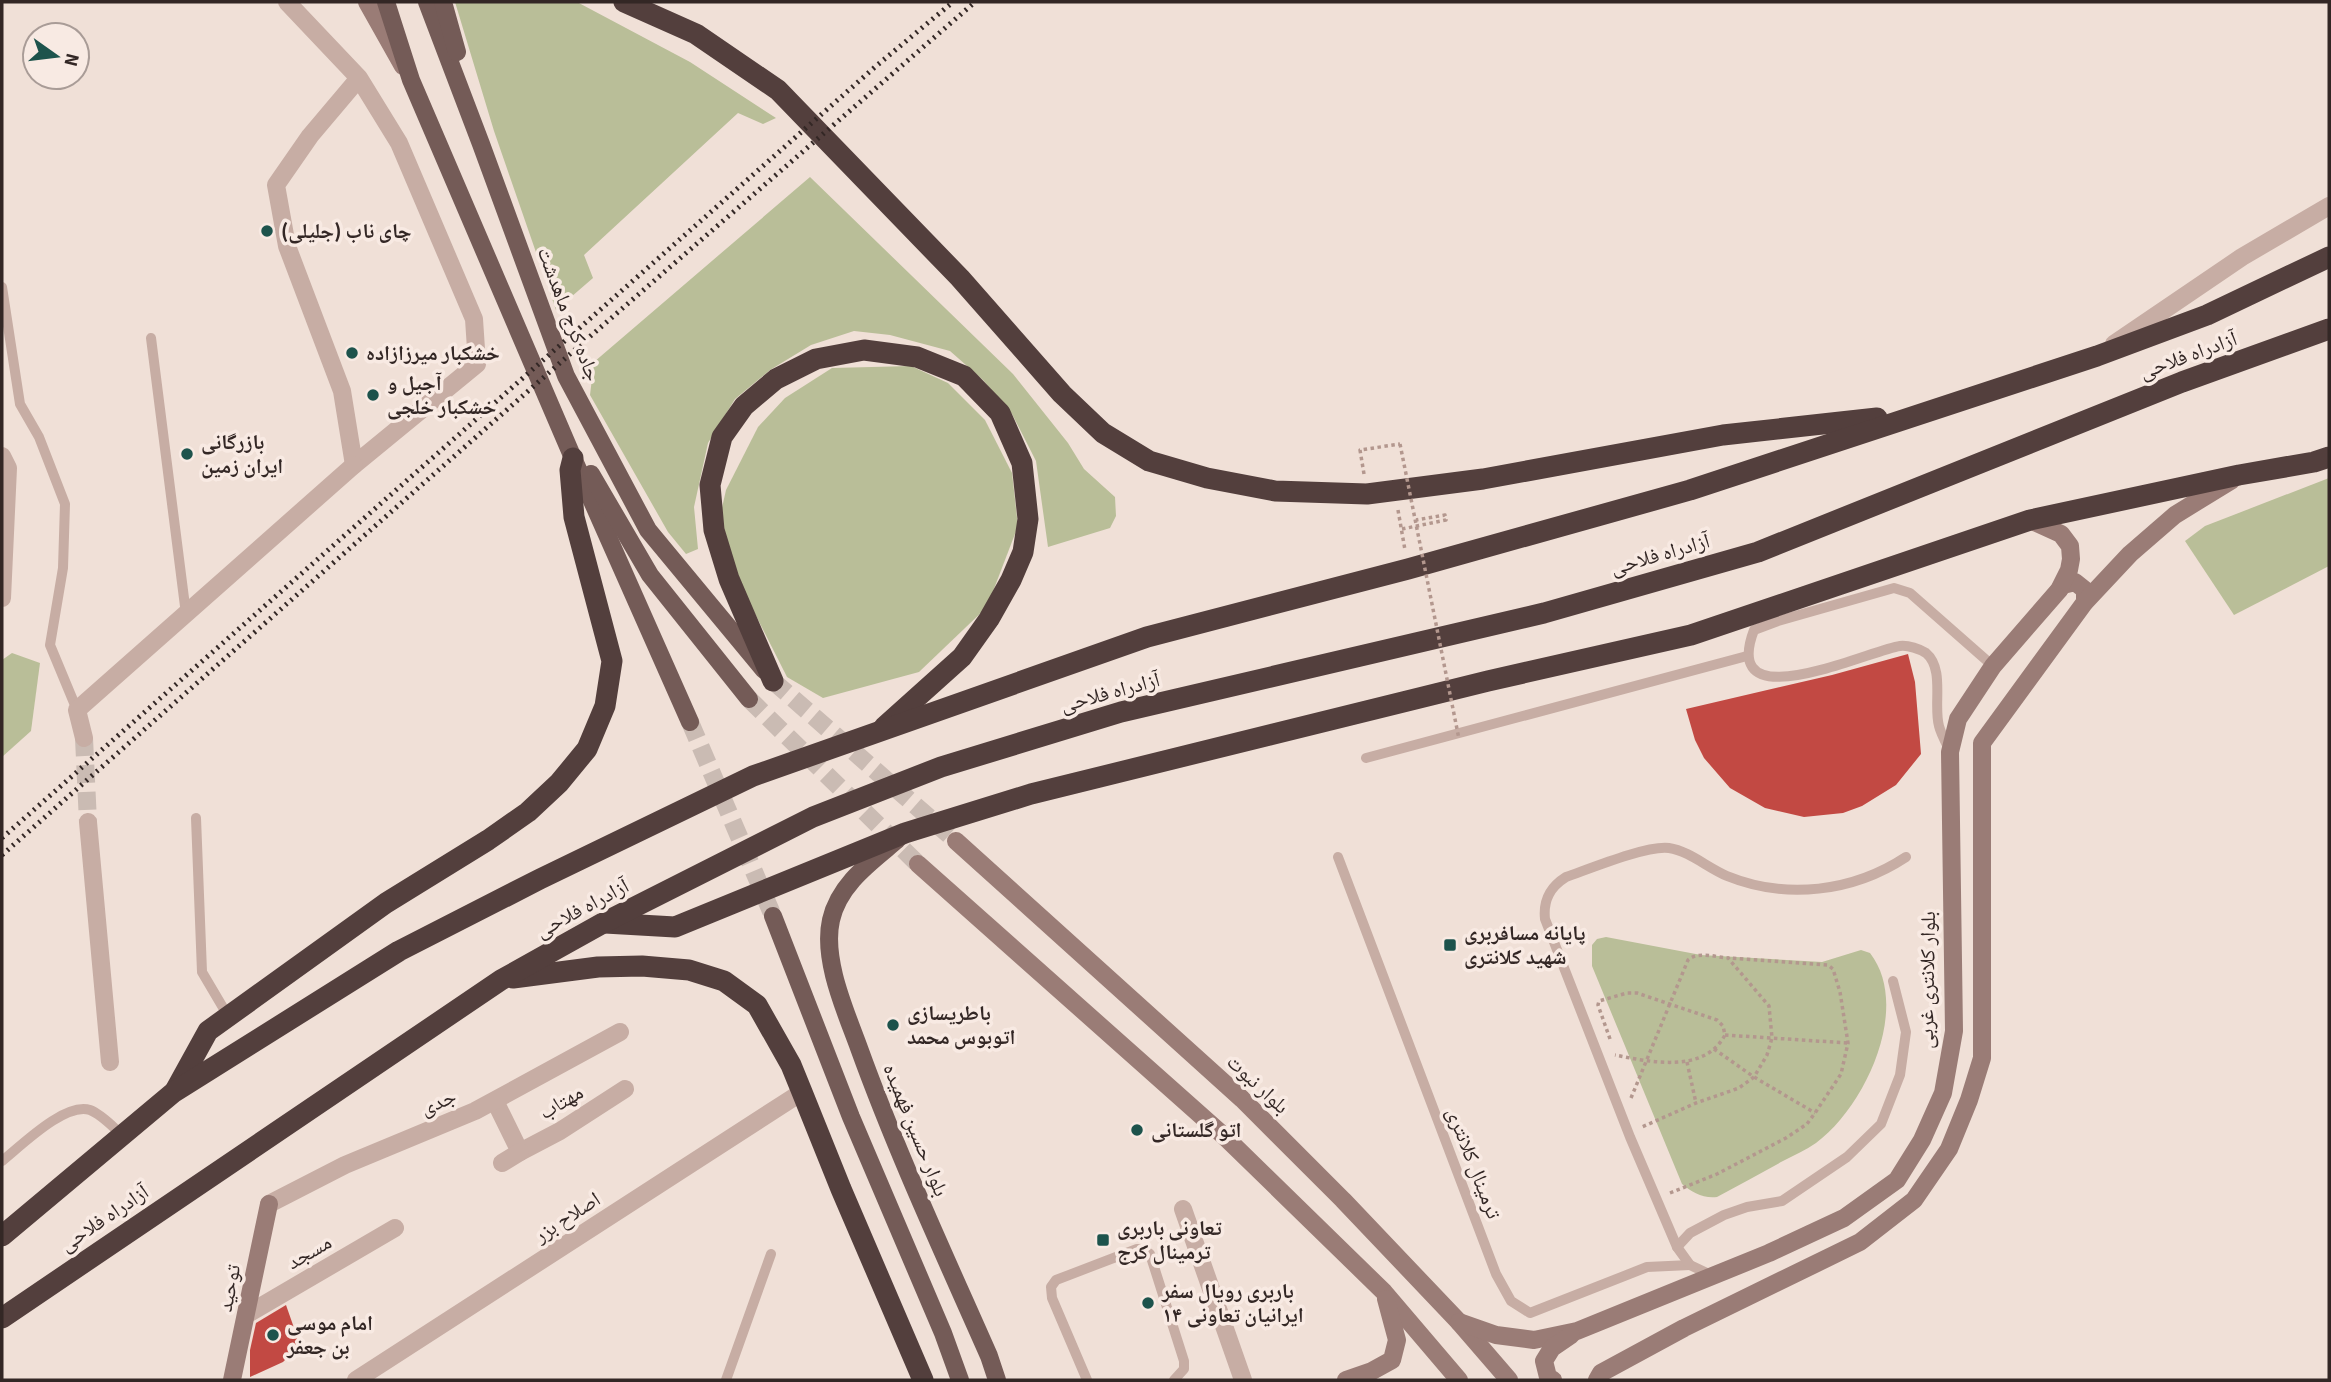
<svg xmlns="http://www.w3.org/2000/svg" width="2331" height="1382" viewBox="0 0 2331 1382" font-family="'Source Sans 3','Noto Naskh Arabic',sans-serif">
	<rect width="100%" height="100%" fill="#f0e0d7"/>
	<g fill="#b9be98">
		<path d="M455 2H577L690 62 776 118 763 124 738 113 584 255 593 278 556 310 494 131Z"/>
		<path d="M810 177 1013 374 1068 443 1084 469 1115 497 1116 516 1110 528 1048 547 1036 461 1012 414 983 380 950 351 890 335 854 331 811 345 770 370 735 399 708 443 694 507 698 549 686 554 668 532 590 395 594 362Z"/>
		<path d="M911 366 948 383 985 420 1012 473 1018 526 987 607 919 672 823 698 787 677 745 594 719 521 726 490 758 427 785 398 832 368Z"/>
		<path d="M2329 478V566L2234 615 2185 541 2205 526Z"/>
		<path d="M12 653 40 663 31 731 2 757V660Z"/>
		<path d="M1606 937 1701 955 1822 962 1861 950 1870 953C1912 1007 1865 1107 1816 1143 1806 1150 1794 1155 1783 1161 1761 1173 1739 1185 1717 1197 1704 1199 1691 1192 1682 1184L1592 966V945L1597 939Z"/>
	</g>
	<g fill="#c24943">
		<path d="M1908 654 1915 682 1921 754 1896 785 1862 806 1843 813 1804 817 1765 808 1730 788 1704 758 1695 740 1686 709 1832 675Z"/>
		<path d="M286 1305 300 1345 283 1362 250 1377V1350L256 1323Z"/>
	</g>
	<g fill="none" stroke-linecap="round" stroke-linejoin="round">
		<path stroke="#cabbb3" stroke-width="18" stroke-dasharray="18 9" stroke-linecap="butt" d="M84 738 88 822"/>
		<g stroke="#cabbb3" stroke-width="18" stroke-dasharray="18 9" stroke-linecap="butt">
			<path d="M773 681 956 841"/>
			<path d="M749 699 918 864"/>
		</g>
		<path stroke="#cabbb3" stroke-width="18" stroke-dasharray="18 9" stroke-linecap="butt" d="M690 722 773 916"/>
		<g stroke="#b3978e" stroke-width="3.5" stroke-dasharray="3.5 3.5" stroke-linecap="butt">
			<path d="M1364 474 1360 450 1400 444"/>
			<path d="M1398 510 1405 550"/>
			<path d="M1402 529 1446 520 1445 515 1416 520"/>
			<path d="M1725 1035 1848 1043"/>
			<path d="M1610 1039 1598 1005 1599 1001 1627 993H1637L1717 1020 1723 1026 1725 1035C1704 1074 1650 1062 1615 1055"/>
			<path d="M1714 1049 1754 1077 1815 1113"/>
			<path d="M1687 1062 1696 1103"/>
			<path d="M1631 1098 1688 960C1698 951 1715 957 1728 958L1769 1006 1772 1038 1767 1055 1754 1077 1739 1088 1696 1103 1642 1127"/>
			<path d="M1670 1193 1717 1174 1786 1138 1807 1124 1815 1113 1841 1074 1848 1043 1840 992 1833 969 1828 965 1728 958"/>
		</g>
		<g stroke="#c7ada4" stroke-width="10">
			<path d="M2 287 20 404 39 437 65 504 63 568 50 645 77 710"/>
			<path d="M151 338 186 614"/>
			<path d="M1950 751C1946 743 1941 734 1939 726 1933 705 1945 669 1926 653 1920 649 1908 645 1900 646 1867 651 1719 722 1754 630L1778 621 1894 588 1910 593 1993 666"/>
			<path d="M1366 758 1747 656"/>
			<path d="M196 818 202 972 228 1016"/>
			<path d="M1338 857 1496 1274 1511 1301 1530 1313 1647 1267 1690 1265"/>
			<path d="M2 1161C22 1145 65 1102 90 1110 101 1114 112 1126 121 1134"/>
			<path d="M1677 1247 1690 1233 1724 1215 1747 1207 1782 1201 1847 1157 1881 1124 1900 1075 1906 1032 1893 981"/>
			<path d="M1711 1275 1690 1265 1677 1247 1630 1137 1545 919C1543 900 1550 887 1566 877 1589 869 1647 845 1669 848 1689 851 1708 868 1727 876 1786 900 1853 892 1906 857"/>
			<path d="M726 1380 771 1254"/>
			<path d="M1087 1380 1052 1298 1051 1287 1056 1280 1137 1249 1144 1250 1150 1254 1184 1361V1369L1174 1380"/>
		</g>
		<g stroke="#c7ada4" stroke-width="18">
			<path d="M287 2 359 78 399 143 474 319 477 364 354 465 342 391 287 246 276 185 310 136 359 78"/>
			<path d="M2114 344 2242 257 2329 206"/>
			<path d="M2 456 8 468 2 598"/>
			<path d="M84 738 77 710 354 465"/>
			<path d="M88 822 110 1062"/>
			<path d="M495 1101 520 1152 560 1131 625 1089"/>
			<path d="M502 1163 520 1152"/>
			<path d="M269 1204 345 1165 475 1111 620 1032"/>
			<path d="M1183 1209 1243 1380"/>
			<path d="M246 1315 395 1228"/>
			<path d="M356 1380 802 1092"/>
		</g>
		<g stroke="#9a7c76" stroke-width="18">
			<path d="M367 2 403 66"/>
			<path d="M2059 590 2063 585 2075 582 2085 590V602"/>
			<path d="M956 841 1242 1099 1343 1200 1459 1322 1509 1380"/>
			<path d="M918 864 1224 1136 1384 1292 1459 1380"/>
			<path d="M1459 1322 1496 1335 1534 1340 1577 1331 1769 1253 1844 1218 1897 1180 1922 1140 1943 1093 1954 1031 1950 752 1958 719 1993 666 2059 590 2069 570 2071 559 2070 546 2061 534 2030 520"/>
			<path d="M232 1380 269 1204"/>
			<path d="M1346 1380 1372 1371 1392 1360 1397 1340 1386 1299"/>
			<path d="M1553 1380 1548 1377 1544 1361 1552 1348 1571 1335"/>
			<path d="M1597 1380 1601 1373 1684 1328 1860 1242 1914 1200 1949 1149 1969 1100 1982 1058V743L2085 602 2130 554 2175 515 2232 480"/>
		</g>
		<g stroke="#745b57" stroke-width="18">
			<path d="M386 2 411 80 573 458 690 722"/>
			<path d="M427 2 481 144 566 376 648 530 764 670"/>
			<path d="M443 2 457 52"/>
			<path d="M591 474 650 575 749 699"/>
			<path d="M897 840C871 862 839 884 831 920 822 960 846 1012 859 1048 897 1153 944 1254 989 1356L997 1380"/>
			<path d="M773 916 851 1117 943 1333 960 1380"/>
		</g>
		<g stroke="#533f3d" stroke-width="21">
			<path d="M624 2 696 34 778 90 960 278 1062 394 1103 433 1149 461 1207 478 1275 491 1367 494 1483 479 1723 435 1877 418"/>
			<path d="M773 681 729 579 714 530 710 485 722 437 744 406 776 379 816 359 864 350 917 357 964 376 1000 413 1022 463 1028 519 1023 552 1011 580 989 619 962 657 884 727"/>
			<path d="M605 923 675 927 905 833 1031 794 1488 681 1691 635 2030 520 2239 475 2314 462 2329 457"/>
			<path d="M513 978 598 967 642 966 689 970 724 981 757 1005 791 1065 802 1092 841 1189 923 1380"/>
			<path d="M176 1089 208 1031 386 903 488 840 528 812 559 783 587 749 605 706 612 661 574 517 570 470 573 458"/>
			<path d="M2 1236 174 1092 399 951 540 879 753 776 1147 637 1408 569 1690 490 2097 356 2207 315 2329 257"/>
			<path d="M2 1318 501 980 603 923 813 817 941 767 1121 712 1544 613 1758 552 2182 382 2329 329"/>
		</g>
		<g stroke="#332725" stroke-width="5" stroke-dasharray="2 5" stroke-linecap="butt">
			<path d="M2 838 875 67 953 2"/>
			<path d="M2 855 586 340 975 2"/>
		</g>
		<path stroke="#b3978e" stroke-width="3.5" stroke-dasharray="3.5 3.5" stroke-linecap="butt" d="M1400 444 1459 739"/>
	</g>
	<g fill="#1d534c" stroke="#f8eae3" stroke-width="2.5">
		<circle cx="267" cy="231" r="7"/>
		<circle cx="352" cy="353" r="7"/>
		<circle cx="373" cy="395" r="7"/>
		<circle cx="187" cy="454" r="7"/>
		<rect x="1443" y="938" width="14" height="14" rx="3.5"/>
		<circle cx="893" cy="1025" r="7"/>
		<circle cx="1137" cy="1130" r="7"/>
		<rect x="1096" y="1233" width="14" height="14" rx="3.5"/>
		<circle cx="1148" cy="1303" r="7"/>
		<circle cx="273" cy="1335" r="7"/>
	</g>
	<g text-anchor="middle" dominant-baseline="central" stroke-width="7" stroke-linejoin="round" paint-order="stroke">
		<g font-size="21" font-weight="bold" fill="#332725" stroke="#f8eae3" text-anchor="start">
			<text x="281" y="231">چای ناب (جلیلی)</text>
			<text x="366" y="353">خشکبار میرزازاده</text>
			<text x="387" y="383">آجیل و<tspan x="387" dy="24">خشکبار خلجی</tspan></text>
			<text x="201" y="442">بازرگانی<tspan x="201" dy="24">ایران زمین</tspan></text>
			<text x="1464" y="933">پایانه مسافربری<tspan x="1464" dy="24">شهید کلانتری</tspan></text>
			<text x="907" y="1013">باطریسازی<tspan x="907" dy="24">اتوبوس محمد</tspan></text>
			<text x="1151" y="1130">اتو گلستانی</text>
			<text x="1117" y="1228">تعاونی باربری<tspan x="1117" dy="24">ترمینال کرج</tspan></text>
			<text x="1162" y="1291">باربری رویال سفر<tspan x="1162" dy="24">ایرانیان تعاونی ۱۴</tspan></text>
			<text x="287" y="1323">امام موسی<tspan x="287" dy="24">بن جعفر</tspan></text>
		</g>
		<g font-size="21" fill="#332725" stroke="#f8eae3">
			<text transform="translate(569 314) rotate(69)">جاده کرج ماهدشت</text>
			<text transform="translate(2188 355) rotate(-20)">آزادراه فلاحی</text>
			<text transform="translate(1660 554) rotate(-16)">آزادراه فلاحی</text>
			<text transform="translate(1110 692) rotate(-15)">آزادراه فلاحی</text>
			<text transform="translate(582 908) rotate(-28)">آزادراه فلاحی</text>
			<text transform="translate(1927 980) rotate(-89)">بلوار کلانتری غربی</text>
			<text transform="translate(1258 1084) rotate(43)">بلوار نبوت</text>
			<text transform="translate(438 1102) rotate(-23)">جدی</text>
			<text transform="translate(561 1102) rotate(-31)">مهتاب</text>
			<text transform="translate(916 1130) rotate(68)">بلوار حسین فهمیده</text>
			<text transform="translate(1474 1163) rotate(69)">ترمینال کلانتری</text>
			<text transform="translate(567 1217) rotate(-33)">اصلاح بزر</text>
			<text transform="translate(104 1218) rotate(-34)">آزادراه فلاحی</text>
			<text transform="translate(309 1252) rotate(-30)">مسجد</text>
			<text transform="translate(229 1288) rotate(-79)">توحید</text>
		</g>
	</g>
	<rect width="2331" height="1382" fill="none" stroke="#332725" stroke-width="7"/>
	<g transform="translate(56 56) rotate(104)"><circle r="33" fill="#f8eae3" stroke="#a99c97" stroke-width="2"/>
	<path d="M0-5L12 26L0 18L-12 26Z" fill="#1d534c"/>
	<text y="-10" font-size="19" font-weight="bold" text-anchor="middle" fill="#332725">N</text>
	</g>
</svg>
